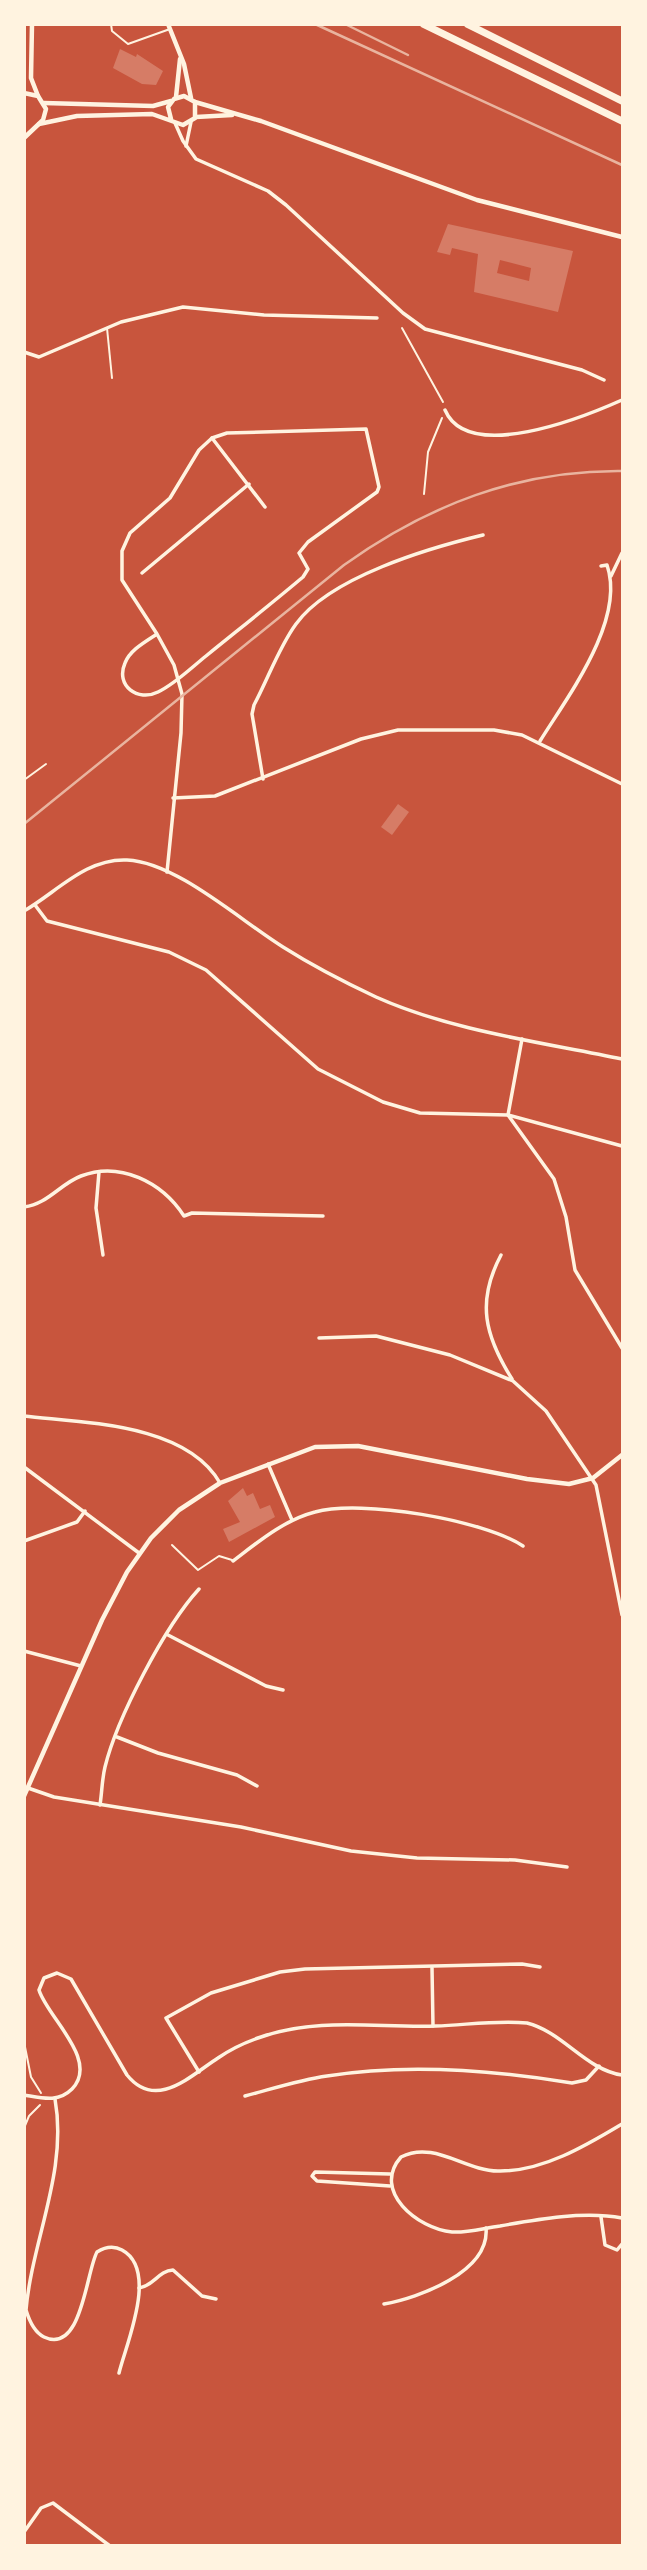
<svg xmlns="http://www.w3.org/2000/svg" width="647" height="2570" viewBox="0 0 647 2570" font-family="'Roboto Condensed',sans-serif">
	<rect width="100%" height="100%" fill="#c8553d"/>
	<g fill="#d67c66" fill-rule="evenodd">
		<path d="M120 49 136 57 137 54 163 71 156 85 142 84 113 68Z"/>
		<path d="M448 224 573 251 558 312 474 292 478 254 452 248 450 255 437 252ZM500 260 531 268 529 281 497 273Z"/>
		<path d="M398 804 409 812 392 835 381 827Z"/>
		<path d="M243 1488 247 1496 253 1493 260 1509 270 1505 275 1517 229 1542 223 1529 240 1522 228 1501Z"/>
	</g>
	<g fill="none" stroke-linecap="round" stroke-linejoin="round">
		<g stroke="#fff3e0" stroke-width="2">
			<path d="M402 328 443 402"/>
			<path d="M424 494 428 452 442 418"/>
			<path d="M24 2042 31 2077 41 2093"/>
			<path d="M24 2128 29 2116 40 2105"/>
		</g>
		<g stroke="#fff3e0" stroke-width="2">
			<path d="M111 24 112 31 128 44 170 29"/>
			<path d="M107 328 112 378"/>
			<path d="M24 780 46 764"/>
			<path d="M172 1545 198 1570 219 1556 232 1560"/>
		</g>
		<g stroke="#fff3e0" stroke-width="3.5">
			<path d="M175 123 183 141 196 159 268 191 286 205 403 313 425 329 582 370 604 380"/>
			<path d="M186 146 191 122"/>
			<path d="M24 352 39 357 121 322 183 307 264 315 377 318"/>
			<path d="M445 410C468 464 584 417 622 400"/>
			<path d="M212 438 265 507"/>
			<path d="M142 573 249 484"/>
			<path d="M611 576 622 553"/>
			<path d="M157 634 122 580V551L130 533 170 498 199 450 212 438 227 433 366 429 379 487 377 492 308 542 299 553 308 569 303 577C271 604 238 630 206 656 191 668 175 684 158 692 138 702 115 686 125 663 130 650 145 642 157 634L174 665 182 694 181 733 167 872"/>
			<path d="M540 741C568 696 626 620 607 565L601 566"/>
			<path d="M263 779 252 714 254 705C268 679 279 647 296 624 330 577 429 548 483 535"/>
			<path d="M173 798 215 796 361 739 398 730H494L522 735 622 784"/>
			<path d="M35 905 47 921 169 952 206 970 318 1069 383 1102 420 1113 508 1115 622 1146"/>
			<path d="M24 911C57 892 86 858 127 860 176 862 241 921 283 947 313 966 344 982 376 997 452 1031 541 1042 622 1059"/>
			<path d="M522 1039 508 1115 554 1179 566 1217 575 1270 622 1348"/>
			<path d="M99 1172 96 1208 103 1255"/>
			<path d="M24 1207C48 1204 60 1184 81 1176 120 1161 162 1182 184 1216L192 1213 323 1216"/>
			<path d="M501 1255C476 1302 485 1336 512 1379"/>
			<path d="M319 1338 376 1336 450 1355 513 1381 546 1411 596 1485 622 1615"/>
			<path d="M24 1416C84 1423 186 1423 220 1483"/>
			<path d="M268 1464 292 1520"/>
			<path d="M24 1467 139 1553"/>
			<path d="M24 1541 77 1522 85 1511"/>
			<path d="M233 1561C258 1542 284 1520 315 1512 361 1499 484 1520 523 1546"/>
			<path d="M168 1635 266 1686 283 1690"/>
			<path d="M24 1651 81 1666"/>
			<path d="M117 1737 158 1753 237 1775 257 1786"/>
			<path d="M28 1788 54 1797 241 1827 351 1851 417 1858 515 1860 567 1867"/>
			<path d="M100 1805C102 1792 102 1779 105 1767 117 1718 165 1626 199 1589"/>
			<path d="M432 1968 433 2026"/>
			<path d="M199 2072 166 2018 211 1993 280 1972 305 1969 522 1964 540 1967"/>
			<path d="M24 2095C42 2098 58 2103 72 2089 100 2060 47 2017 39 1990L44 1978 57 1973 71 1979 127 2075C156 2111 190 2076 218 2058 231 2049 246 2042 261 2037 317 2017 378 2028 436 2026 466 2025 497 2020 527 2023 563 2032 586 2070 622 2075"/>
			<path d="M245 2096C272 2089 299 2080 327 2076 407 2063 493 2070 572 2083L586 2080 599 2066"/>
			<path d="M55 2099C68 2171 32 2240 26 2310 29 2320 34 2332 44 2337 82 2355 86 2272 97 2252 105 2247 113 2245 122 2250 159 2270 126 2344 119 2373"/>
			<path d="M622 2124C587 2145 542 2172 498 2171 465 2171 434 2140 401 2157 371 2191 418 2229 452 2232 468 2233 484 2228 500 2226 539 2219 584 2211 622 2218"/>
			<path d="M390 2186 317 2181 312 2176 315 2172 390 2174"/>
			<path d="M601 2217 605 2245 617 2250 622 2244"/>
			<path d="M139 2288C154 2286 158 2271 173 2270L202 2296 216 2299"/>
			<path d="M384 2304C418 2298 490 2272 486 2228"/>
			<path d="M24 2532 41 2508 53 2503 110 2546"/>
		</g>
		<g stroke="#fff3e0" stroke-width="4.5">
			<path d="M32 24 31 78 38 96"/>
			<path d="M168 24 184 64 191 98"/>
			<path d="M24 93 38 96 46 109 43 120 24 138"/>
			<path d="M176 97 180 59"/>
			<path d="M195 102 261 121 477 200 622 237"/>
			<path d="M44 103 153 106 171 101"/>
			<path d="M196 117 232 115"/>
			<path d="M39 124 77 116 152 114 183 125 195 118V102L184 96 174 99 168 107 171 119"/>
			<path d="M24 1796 102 1620 127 1572 151 1538 179 1510 220 1483 315 1447 358 1446 527 1479 569 1484 593 1478 622 1455"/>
		</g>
		<g stroke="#fff3e0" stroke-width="7">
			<path d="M423 24 622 121"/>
			<path d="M467 24 622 101"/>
		</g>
		<g stroke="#e9b49f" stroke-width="2.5">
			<path d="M315 24 622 165"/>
			<path d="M345 24 408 55"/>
			<path d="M24 824 344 565C428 505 518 470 622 471"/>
		</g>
	</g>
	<rect width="647" height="2570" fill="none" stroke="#fff3e0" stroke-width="52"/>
</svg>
